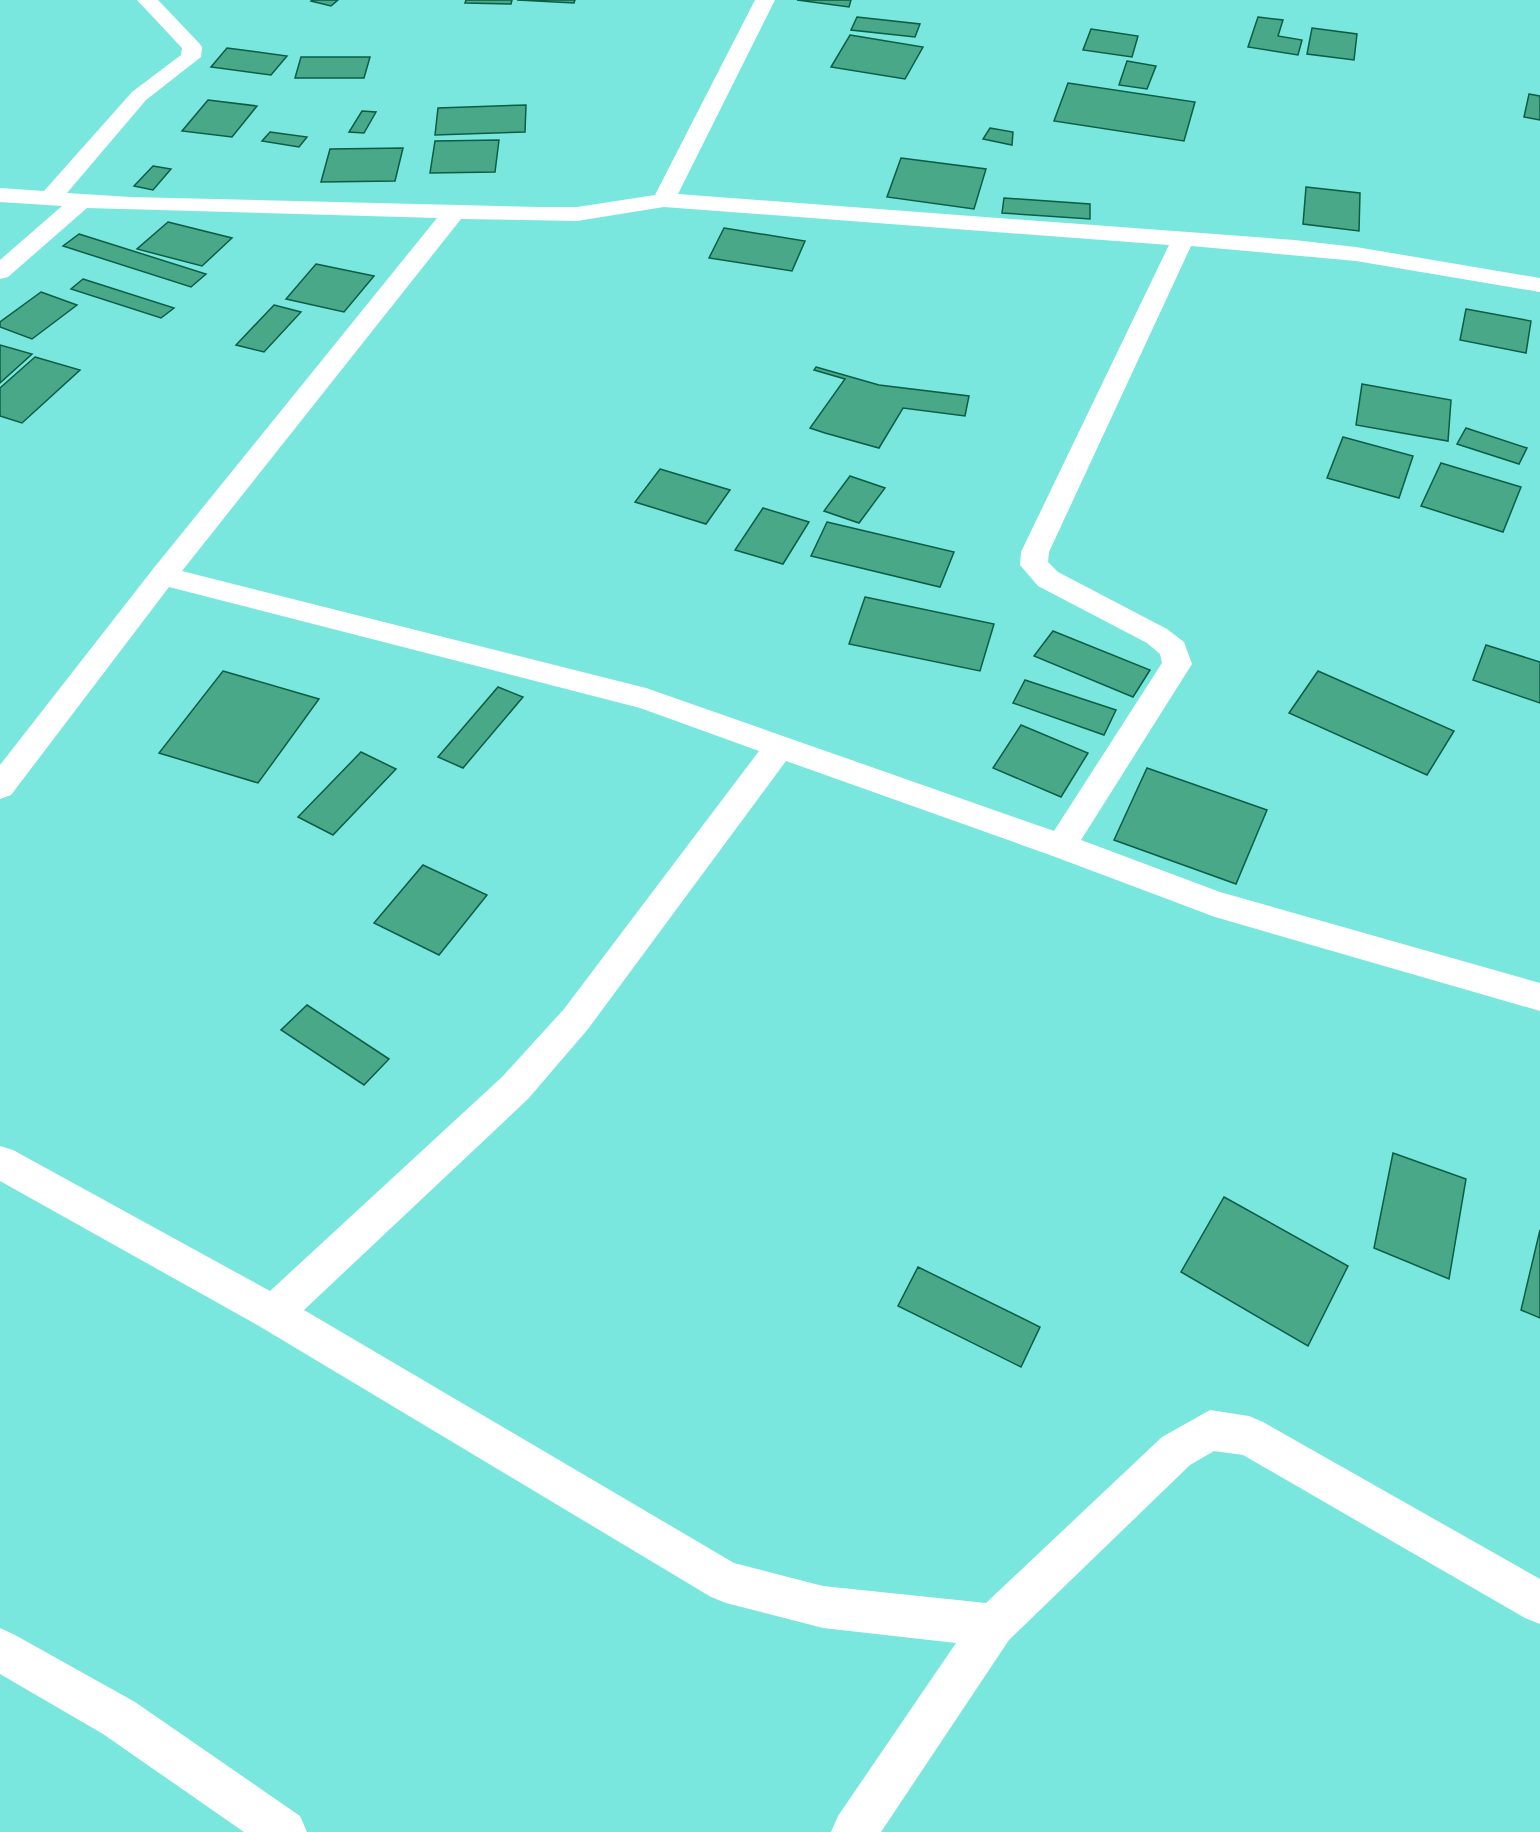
<svg xmlns="http://www.w3.org/2000/svg" width="1540" height="1832" viewBox="0 0 1540 1832" font-family="'Fira Sans Condensed',sans-serif">
	<rect width="100%" height="100%" fill="#79e7de"/>
	<g fill="#49a888" stroke="#0b5d46" stroke-width="1.5">
		<path d="M312 0H338L331 6 311 1Z"/>
		<path d="M466 0H512L511 4 465 3Z"/>
		<path d="M517 0H575L574 3Z"/>
		<path d="M797 0H851L849 7Z"/>
		<path d="M857 17 920 24 915 37 851 30Z"/>
		<path d="M1258 17 1283 20 1278 36 1302 40 1298 55 1248 47Z"/>
		<path d="M1312 28 1357 34 1354 60 1307 54Z"/>
		<path d="M1091 29 1138 36 1132 57 1083 50Z"/>
		<path d="M850 35 923 47 905 79 831 67Z"/>
		<path d="M227 48 287 56 271 75 211 67Z"/>
		<path d="M301 57H370L364 78H295Z"/>
		<path d="M1127 61 1156 66 1147 89 1119 85Z"/>
		<path d="M1068 83 1195 102 1184 141 1054 121Z"/>
		<path d="M1529 94 1540 96V120L1524 117Z"/>
		<path d="M208 100 257 106 232 137 182 131Z"/>
		<path d="M526 105 525 132 435 135 438 108Z"/>
		<path d="M362 111 376 112 364 133 349 132Z"/>
		<path d="M990 128 1013 132 1012 145 983 139Z"/>
		<path d="M270 132 307 137 299 147 262 141Z"/>
		<path d="M499 140 495 172 430 173 435 141Z"/>
		<path d="M403 148 395 181 321 182 330 149Z"/>
		<path d="M901 158 986 169 974 209 887 197Z"/>
		<path d="M153 166 171 169 153 190 134 186Z"/>
		<path d="M1306 187 1360 193 1359 231 1303 224Z"/>
		<path d="M1004 198 1090 204V219L1002 213Z"/>
		<path d="M168 222 232 238 202 266 137 249Z"/>
		<path d="M724 228 805 241 792 271 709 258Z"/>
		<path d="M79 234 206 274 191 287 63 246Z"/>
		<path d="M316 264 374 276 344 312 286 299Z"/>
		<path d="M83 279 174 308 161 318 71 289Z"/>
		<path d="M41 292 77 305 32 339 0 327V322Z"/>
		<path d="M274 305 301 312 264 352 236 345Z"/>
		<path d="M1466 309 1531 321 1526 353 1460 340Z"/>
		<path d="M0 345 32 354 0 383Z"/>
		<path d="M35 357 80 370 22 423 0 416V388Z"/>
		<path d="M816 367 879 385 969 396 965 416 903 408 879 448 825 433 810 428 845 379 814 370Z"/>
		<path d="M1362 384 1451 400 1448 441 1356 425Z"/>
		<path d="M1466 428 1527 448 1519 464 1457 444Z"/>
		<path d="M1343 437 1413 456 1399 498 1327 478Z"/>
		<path d="M1441 463 1521 487 1503 532 1421 506Z"/>
		<path d="M660 469 730 490 706 524 635 502Z"/>
		<path d="M850 476 885 488 859 523 824 511Z"/>
		<path d="M763 508 809 522 783 564 735 550Z"/>
		<path d="M827 522 954 552 940 587 811 556Z"/>
		<path d="M865 597 994 624 980 671 849 644Z"/>
		<path d="M1053 631 1150 670 1133 697 1034 656Z"/>
		<path d="M1486 645 1540 662V703L1473 680Z"/>
		<path d="M223 671 319 699 258 783 159 753Z"/>
		<path d="M1318 671 1454 731 1427 775 1289 713Z"/>
		<path d="M1025 680 1116 710 1104 735 1013 703Z"/>
		<path d="M498 687 523 697 463 768 438 757Z"/>
		<path d="M1021 725 1088 753 1061 797 993 768Z"/>
		<path d="M361 752 396 769 333 835 298 817Z"/>
		<path d="M1147 768 1267 810 1236 884 1114 840Z"/>
		<path d="M423 865 487 895 439 955 374 923Z"/>
		<path d="M307 1005 389 1059 364 1085 281 1030Z"/>
		<path d="M1393 1153 1466 1179 1449 1279 1374 1248Z"/>
		<path d="M1224 1197 1348 1266 1308 1346 1181 1272Z"/>
		<path d="M1540 1230V1318L1521 1310Z"/>
		<path d="M918 1267 1040 1327 1021 1367 898 1306Z"/>
	</g>
	<g fill="none" stroke-linecap="round" stroke-linejoin="round">
		<g fill="#fff" fill-rule="evenodd">
			<path d="M137 0H158L199 43 202 47 201 57 146 100 67 193 131 197 538 207H577L655 195 755 0H775L678 194 1294 240 1356 247 1540 278V292L1356 261 1191 246 1049 552 1048 562 1058 572 1167 629 1184 642 1192 664 1081 840 1220 892 1540 983V1011L1215 917 1050 855 786 761 588 1029 528 1099 304 1310 734 1563 823 1586 986 1603 1162 1437 1210 1410 1249 1416 1263 1422 1540 1579V1624L1525 1618 1243 1455 1214 1451 1190 1465 1009 1640 881 1832H831L838 1816 956 1643 823 1628 726 1603 711 1597 259 1326 0 1181V1146L13 1150 270 1291 502 1077 564 1009 759 751 640 708 169 587 11 795 0 799V765L153 569 437 218 87 208 8 277 0 279V260L62 206 0 202V188L44 191 132 92 181 55 182 48ZM664 207 1169 245 1021 552 1020 565 1038 586 1147 643 1160 654 1162 663 1054 831 646 688 182 571 461 219 577 221Z"/>
			<path d="M0 1628 15 1635 135 1702 300 1816 307 1832H244L103 1734 0 1674Z"/>
		</g>
	</g>
</svg>
